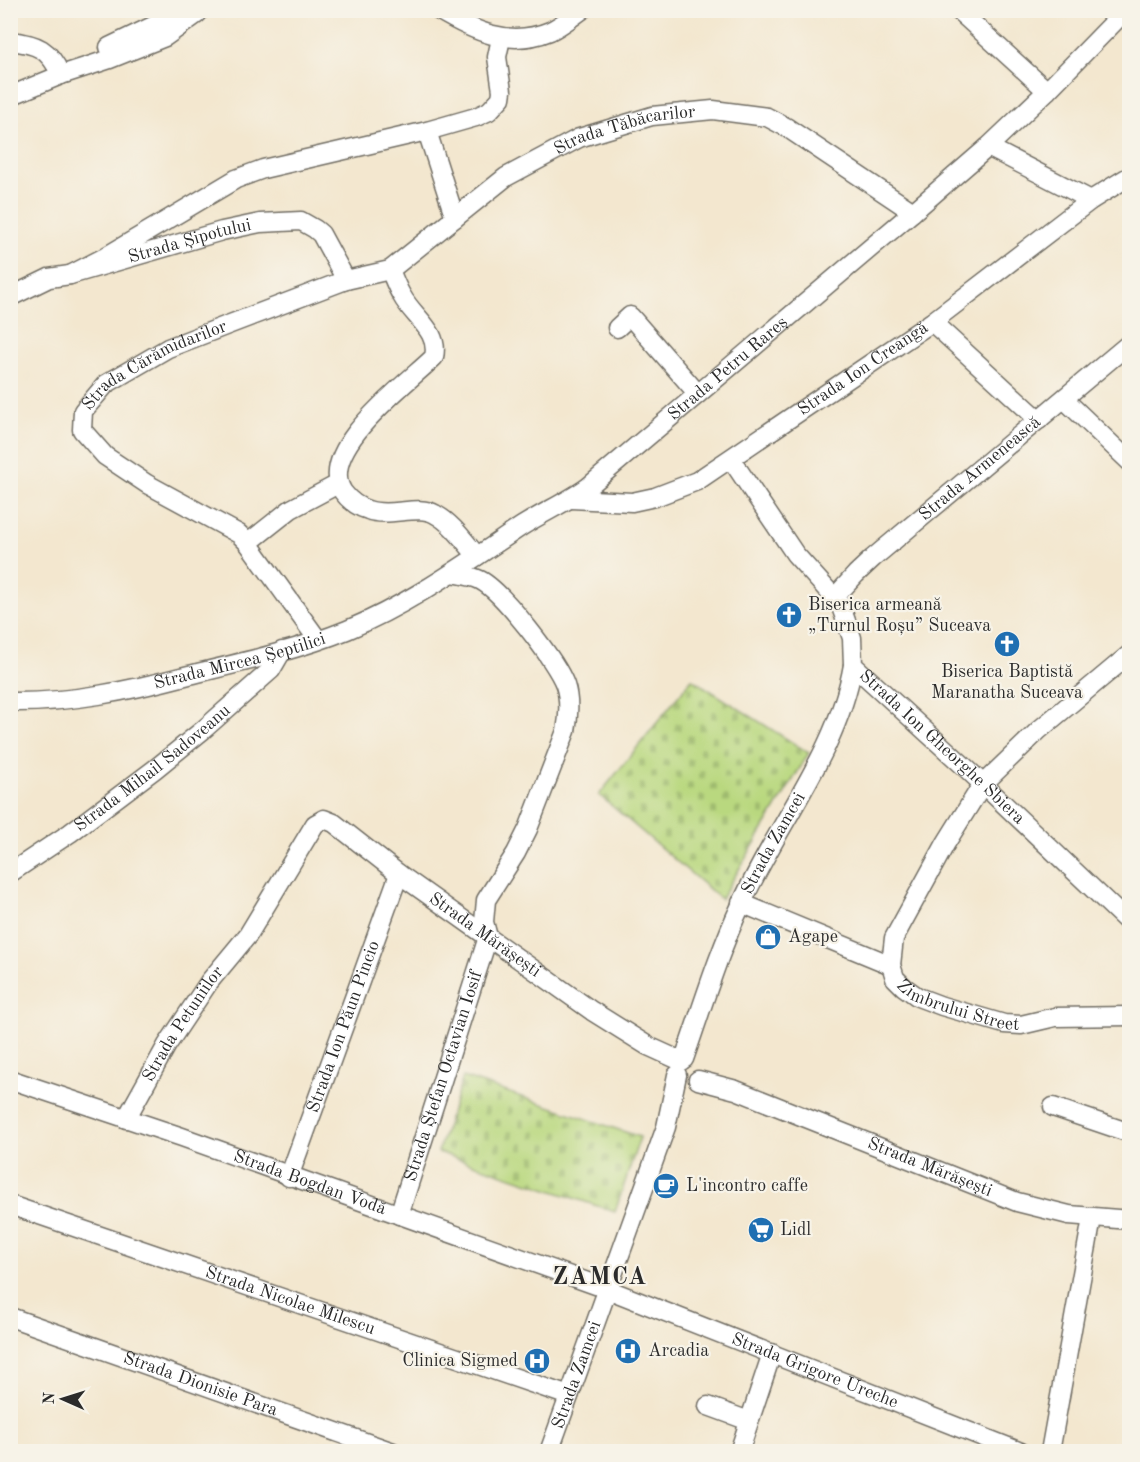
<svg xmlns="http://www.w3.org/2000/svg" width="1140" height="1462" viewBox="0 0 1140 1462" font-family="'Old Standard TT',serif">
	<defs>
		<pattern id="cemetery-stones" width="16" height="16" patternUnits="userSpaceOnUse" patternTransform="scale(1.5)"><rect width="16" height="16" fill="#b9d87f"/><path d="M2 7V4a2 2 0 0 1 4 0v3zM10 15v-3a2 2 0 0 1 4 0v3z" fill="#9fba6e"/></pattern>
	</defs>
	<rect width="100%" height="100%" fill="#f7f3e8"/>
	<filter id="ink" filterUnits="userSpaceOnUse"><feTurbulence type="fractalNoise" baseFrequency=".0167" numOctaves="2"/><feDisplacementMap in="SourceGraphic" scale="12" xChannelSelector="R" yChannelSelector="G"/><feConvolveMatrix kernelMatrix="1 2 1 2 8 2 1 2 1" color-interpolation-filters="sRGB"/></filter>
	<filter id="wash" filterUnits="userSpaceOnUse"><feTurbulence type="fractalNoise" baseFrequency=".008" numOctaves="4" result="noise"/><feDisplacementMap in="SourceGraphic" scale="24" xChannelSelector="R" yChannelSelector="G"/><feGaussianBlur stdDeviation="1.35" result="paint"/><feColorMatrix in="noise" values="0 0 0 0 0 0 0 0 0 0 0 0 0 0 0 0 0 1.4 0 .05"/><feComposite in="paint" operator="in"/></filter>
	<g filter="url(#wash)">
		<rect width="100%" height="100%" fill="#f3e7cf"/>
		<g fill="url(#cemetery-stones)" stroke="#728255" stroke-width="1.5">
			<path d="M692 679 809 753 721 899 599 795Z"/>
			<path d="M463 1077 640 1137 615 1212 438 1152Z"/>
		</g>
	</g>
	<g filter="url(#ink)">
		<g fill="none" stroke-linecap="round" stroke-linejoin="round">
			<defs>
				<g id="minor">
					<path d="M438 10C473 31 509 48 550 31 561 26 572 17 582 10"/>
					<path d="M958 10 1047 91"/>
					<path d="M10 41C38 44 49 49 61 75"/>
					<path d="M109 47 159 23 186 16"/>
					<path d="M10 96 61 75 110 59 165 37 197 14"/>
					<path d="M427 131 455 218"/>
					<path d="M988 147 1091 200"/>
					<path d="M390 270C394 279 397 288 402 296 413 317 440 331 434 357 408 383 315 450 343 492 349 500 358 507 368 510 389 518 418 504 435 514 452 523 465 542 477 556"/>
					<path d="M70 275 105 257 236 179 263 169 427 131 476 117 489 111 501 98 502 91 497 57 501 38"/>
					<path id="s1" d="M10 297 49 278 70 275 222 231 260 223 301 221 315 229 321 234 346 280"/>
					<path d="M932 322 1039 420"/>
					<path d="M617 328 630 316 698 394"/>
					<path d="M1064 399 1130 462"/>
					<path id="s2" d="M731 459 795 554 840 604 852 638 853 665 967 769 1130 924"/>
					<path id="s3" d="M571 499 632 502 655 497 697 481 932 322 1091 200 1130 176"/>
					<path d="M248 543 291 509 338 484"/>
					<path d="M453 573C462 575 472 576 480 580 502 591 557 662 565 685 570 700 569 715 566 731L528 829 516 853 486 900 484 922 488 937"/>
					<path id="s4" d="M835 597 856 574 873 558 1130 343"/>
					<path id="s5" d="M318 640 248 543 239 534 147 484 105 456 82 430 83 411 106 384 168 348 225 326 346 280 390 270 506 177 579 138 652 116 713 110 767 117 786 127 913 212"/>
					<path id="s6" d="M1130 654 1039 730 982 785 946 843 894 938 891 965 895 978 904 987 918 997 942 1006 1004 1024 1021 1025 1055 1017 1130 1016"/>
					<path id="s7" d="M10 702C70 703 128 691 185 676 239 663 295 651 347 630 410 604 465 564 522 526 544 512 567 502 588 487L913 212 988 147 1047 91 1126 10"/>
					<path id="s8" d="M10 873 70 833 155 769 203 730 271 670 282 651"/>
					<path d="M741 903 891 965"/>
					<path id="s9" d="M684 1059C702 1008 718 954 741 905 776 825 838 752 853 665"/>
					<path id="s10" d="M12 1080 182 1137 607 1289 1021 1452"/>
					<path id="s11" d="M698 1080 736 1090 1017 1202 1069 1215 1130 1220"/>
					<path d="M1053 1107 1130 1133"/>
					<path id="s12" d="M126 1119 167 1045 209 982 248 935 315 824 324 819 334 823 399 874 592 1011 648 1046 681 1061"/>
					<path id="s13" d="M289 1177 399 874"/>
					<path id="s14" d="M10 1205 569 1396"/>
					<path id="s15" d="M399 1215 488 937"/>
					<path id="s16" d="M10 1317 393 1452"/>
					<path d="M708 1406 749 1421"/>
					<path id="s17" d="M549 1452 666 1127 677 1075"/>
					<path d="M739 1452 772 1353"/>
					<path d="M1050 1452 1092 1218"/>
				</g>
			</defs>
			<use href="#minor" stroke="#716d64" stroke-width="21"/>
			<use href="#minor" stroke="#fff" stroke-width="18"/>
		</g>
	</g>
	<defs>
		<symbol id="church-disc" viewBox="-11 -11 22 22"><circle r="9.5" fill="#1f6fb2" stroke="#f7f3e8"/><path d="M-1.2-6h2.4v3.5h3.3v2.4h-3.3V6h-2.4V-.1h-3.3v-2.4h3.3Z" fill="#fff"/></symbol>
		<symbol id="shop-disc" viewBox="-11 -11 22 22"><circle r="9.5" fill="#1f6fb2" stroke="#f7f3e8"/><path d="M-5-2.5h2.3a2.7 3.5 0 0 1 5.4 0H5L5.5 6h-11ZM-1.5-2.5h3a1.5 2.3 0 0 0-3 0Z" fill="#fff"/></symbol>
		<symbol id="cafe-disc" viewBox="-11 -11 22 22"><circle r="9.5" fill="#1f6fb2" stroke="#f7f3e8"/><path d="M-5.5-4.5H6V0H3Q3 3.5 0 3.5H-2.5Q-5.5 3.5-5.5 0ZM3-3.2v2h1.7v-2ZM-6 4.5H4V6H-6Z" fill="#fff"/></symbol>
		<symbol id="supermarket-disc" viewBox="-11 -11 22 22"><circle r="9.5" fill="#1f6fb2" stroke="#f7f3e8"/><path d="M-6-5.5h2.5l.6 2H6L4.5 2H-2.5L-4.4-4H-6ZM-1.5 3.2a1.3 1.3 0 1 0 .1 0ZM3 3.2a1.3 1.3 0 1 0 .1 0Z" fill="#fff"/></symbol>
		<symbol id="hospital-disc" viewBox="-11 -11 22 22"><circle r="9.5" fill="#1f6fb2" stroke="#f7f3e8"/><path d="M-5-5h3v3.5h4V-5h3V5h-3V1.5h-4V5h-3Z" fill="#fff"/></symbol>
	</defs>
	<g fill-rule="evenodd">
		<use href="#church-disc" x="774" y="600" width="30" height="30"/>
		<use href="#church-disc" x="992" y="629" width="30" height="30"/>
		<use href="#shop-disc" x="753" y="922" width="30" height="30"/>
		<use href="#cafe-disc" x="651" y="1171" width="30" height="30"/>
		<use href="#supermarket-disc" x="746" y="1215" width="30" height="30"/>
		<use href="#hospital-disc" x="613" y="1336" width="30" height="30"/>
		<use href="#hospital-disc" x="522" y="1346" width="30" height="30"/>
	</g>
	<g text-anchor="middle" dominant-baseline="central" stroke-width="4.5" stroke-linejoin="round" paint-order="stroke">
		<g font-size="18" fill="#2b2b2b" stroke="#f7f3e8">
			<text stroke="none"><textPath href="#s5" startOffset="962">Strada Tăbăcarilor</textPath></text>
			<text stroke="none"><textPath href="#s1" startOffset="189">Strada Șipotului</textPath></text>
			<text stroke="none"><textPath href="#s5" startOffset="428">Strada Cărămidarilor</textPath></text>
			<text stroke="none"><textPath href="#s7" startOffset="810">Strada Petru Rareș</textPath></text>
			<text stroke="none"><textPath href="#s3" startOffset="330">Strada Ion Creangă</textPath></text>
			<text stroke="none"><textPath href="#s4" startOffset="194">Strada Armenească</textPath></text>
			<text stroke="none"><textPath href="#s7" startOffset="234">Strada Mircea Șeptilici</textPath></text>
			<text stroke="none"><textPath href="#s2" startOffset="366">Strada Ion Gheorghe Sbiera</textPath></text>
			<text stroke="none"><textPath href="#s8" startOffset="177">Strada Mihail Sadoveanu</textPath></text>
			<text stroke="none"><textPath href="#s9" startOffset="234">Strada Zamcei</textPath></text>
			<text stroke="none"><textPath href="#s12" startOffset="560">Strada Mărășești</textPath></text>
			<text stroke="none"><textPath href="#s6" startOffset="486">Zimbrului Street</textPath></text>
			<text stroke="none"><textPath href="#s12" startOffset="111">Strada Petuniilor</textPath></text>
			<text stroke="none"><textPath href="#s13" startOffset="160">Strada Ion Păun Pincio</textPath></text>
			<text stroke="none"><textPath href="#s15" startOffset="146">Strada Ștefan Octavian Iosif</textPath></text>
			<text stroke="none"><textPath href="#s11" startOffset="248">Strada Mărășești</textPath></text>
			<text stroke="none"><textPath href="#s10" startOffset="315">Strada Bogdan Vodă</textPath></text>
			<text stroke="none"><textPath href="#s14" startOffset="296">Strada Nicolae Milescu</textPath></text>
			<text stroke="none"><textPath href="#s10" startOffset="854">Strada Grigore Ureche</textPath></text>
			<text stroke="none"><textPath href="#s17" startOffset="82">Strada Zamcei</textPath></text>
			<text stroke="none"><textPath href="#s16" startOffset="202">Strada Dionisie Para</textPath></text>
		</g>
		<g font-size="18" fill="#2b2b2b" stroke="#f7f3e8" text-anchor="start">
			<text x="808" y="605">Biserica armeană<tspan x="808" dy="21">„Turnul Roșu” Suceava</tspan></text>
			<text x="1007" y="672" text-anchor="middle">Biserica Baptistă<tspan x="1007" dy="21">Maranatha Suceava</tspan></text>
			<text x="788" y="937">Agape</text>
			<text x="686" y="1186">L'incontro caffe</text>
			<text x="780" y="1230">Lidl</text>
			<text x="648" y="1351">Arcadia</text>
			<text x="518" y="1361" text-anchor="end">Clinica Sigmed</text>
		</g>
		<g font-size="24" font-weight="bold" letter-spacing="1.5" fill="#2b2b2b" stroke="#f7f3e8">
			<text x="600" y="1278">ZAMCA</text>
		</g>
	</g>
	<rect width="1140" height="1462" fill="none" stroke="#f7f3e8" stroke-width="36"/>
	<g transform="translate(63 1399) rotate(273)" stroke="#f7f3e8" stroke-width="4.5" paint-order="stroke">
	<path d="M0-4.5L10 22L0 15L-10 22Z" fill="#2b2b2b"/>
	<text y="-9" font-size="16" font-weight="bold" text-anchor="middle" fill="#2b2b2b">N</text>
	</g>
</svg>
